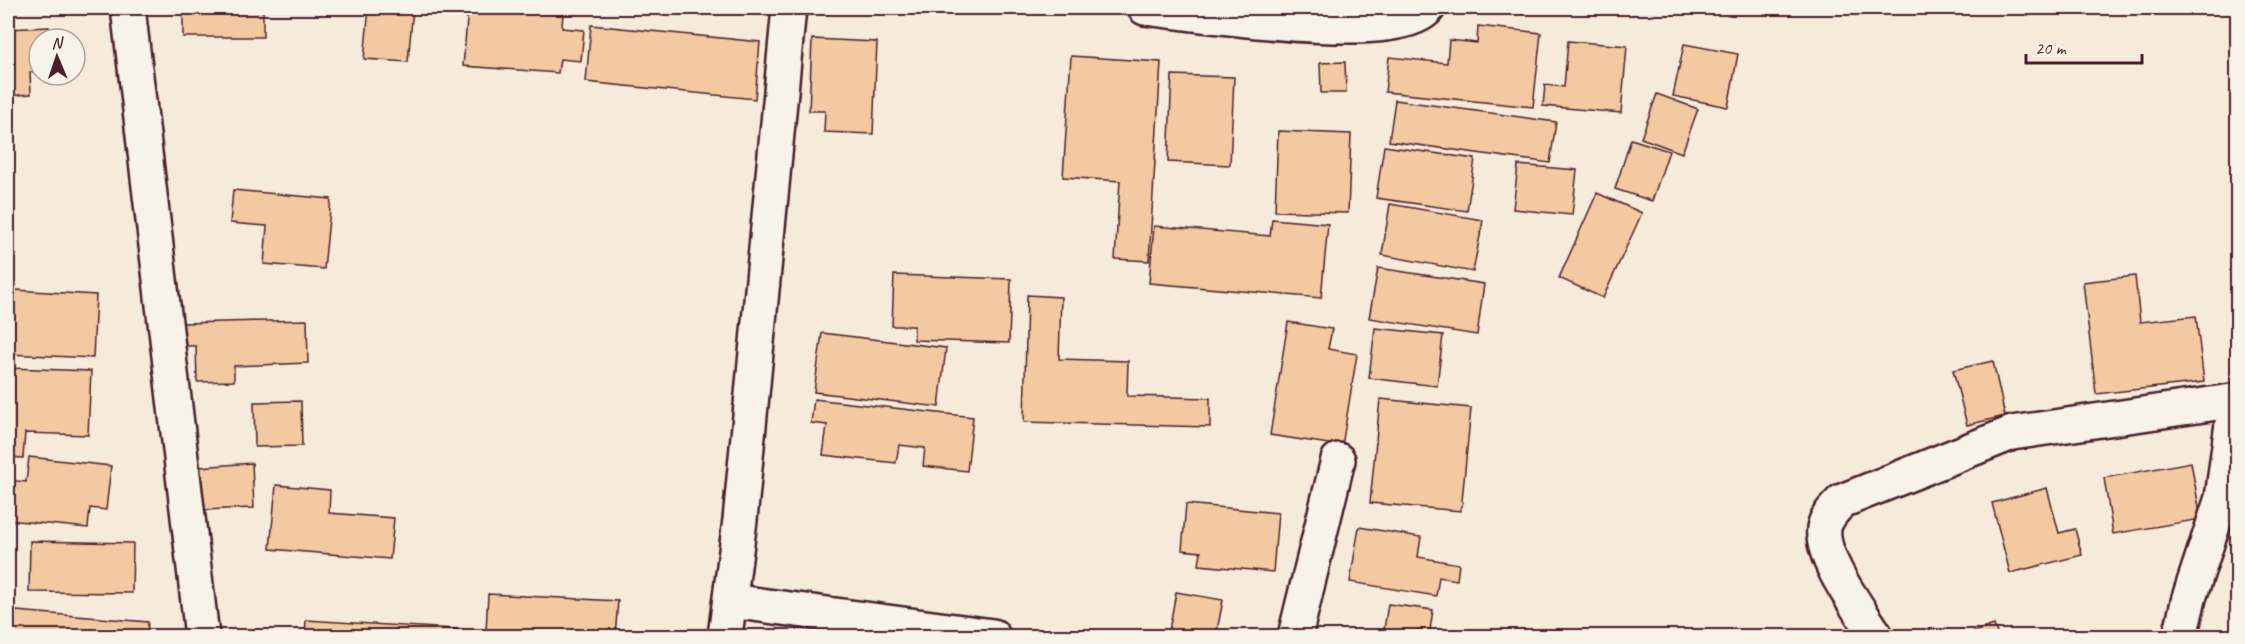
<svg xmlns="http://www.w3.org/2000/svg" width="2245" height="644" viewBox="0 0 2245 644" font-family="Caveat,sans-serif">
	<rect width="100%" height="100%" fill="#f6ebda"/>
	<filter id="ink" filterUnits="userSpaceOnUse"><feTurbulence type="fractalNoise" baseFrequency=".0167" numOctaves="2"/><feDisplacementMap in="SourceGraphic" scale="12" xChannelSelector="R" yChannelSelector="G"/><feConvolveMatrix kernelMatrix="1 2 1 2 8 2 1 2 1" color-interpolation-filters="sRGB"/></filter>
	<g filter="url(#ink)">
		<g fill="#f2c9a1" stroke="#4a1f2b" stroke-width="1.5">
			<rect x="183" y="8" width="80" height="29"/>
			<path d="M369 8H413L408 62 364 59Z"/>
			<path d="M468 8H500L563 12 562 28 584 30 581 61 560 59 558 73 463 66Z"/>
			<path d="M591 25 760 42 755 99 586 82Z"/>
			<path d="M1478 26 1541 33 1533 107 1385 92 1389 57 1447 63 1449 40 1477 43Z"/>
			<path d="M49 27 50 39H39V72H30L31 94 8 96V29Z"/>
			<path d="M812 39 877 42 873 134 824 132 825 111H809Z"/>
			<path d="M1568 41 1627 46 1621 113 1543 106 1545 85 1564 87Z"/>
			<path d="M1684 44 1738 54 1728 107 1673 96Z"/>
			<path d="M1071 56 1161 62 1149 261 1115 259 1120 181 1063 177Z"/>
			<path d="M1345 62 1346 93H1321L1320 63Z"/>
			<path d="M1172 75 1234 77 1230 165 1168 162Z"/>
			<path d="M1657 94 1698 109 1682 153 1641 138Z"/>
			<path d="M1395 100 1556 122 1550 163 1389 141Z"/>
			<path d="M1278 131 1351 134 1348 213 1275 211Z"/>
			<path d="M1631 139 1669 151 1652 201 1615 189Z"/>
			<path d="M1384 146 1475 159 1467 211 1376 198Z"/>
			<path d="M1518 165 1577 170 1572 215 1513 209Z"/>
			<path d="M233 190 331 199 324 269 264 264 267 226 230 223Z"/>
			<path d="M1597 193 1642 213 1603 298 1559 278Z"/>
			<path d="M1390 204 1483 220 1473 272 1382 255Z"/>
			<path d="M1272 219 1328 224 1321 298 1149 283 1154 226 1270 236Z"/>
			<path d="M1378 268 1484 284 1477 335 1369 318Z"/>
			<path d="M894 275 1011 279 1009 343 914 340V326H892Z"/>
			<path d="M2135 276 2140 322 2196 316 2204 382 2096 394 2083 282Z"/>
			<path d="M15 290 96 295 93 358 8 354V307H14Z"/>
			<path d="M1027 295 1061 297 1059 359 1128 361 1127 396 1210 398V427L1024 422Z"/>
			<path d="M307 320 308 363 234 366V381L197 382 196 346H184L183 323Z"/>
			<path d="M1288 322 1332 329 1328 349 1357 354 1342 446 1270 435Z"/>
			<path d="M1375 328 1443 335 1437 386 1369 378Z"/>
			<path d="M822 333 946 348 939 407 814 392Z"/>
			<path d="M1993 361 2005 416 1967 425 1953 370Z"/>
			<path d="M8 368 91 371 88 435 25 433 23 458 8 457Z"/>
			<path d="M814 399 973 417 967 471 923 466 925 448 899 445 896 463 823 455 827 425 811 423Z"/>
			<path d="M1380 399 1471 408 1461 511 1370 503Z"/>
			<path d="M301 401 302 446 255 447 254 402Z"/>
			<path d="M29 457 111 466 106 510 90 508 88 528 8 520V480L26 482Z"/>
			<path d="M2191 462 2201 519 2113 534 2104 478Z"/>
			<path d="M252 463 254 508 201 510 199 467Z"/>
			<path d="M276 485 330 490 329 513 394 518 390 559 270 549Z"/>
			<path d="M2047 488 2059 533 2075 529 2082 555 2010 573 1992 503Z"/>
			<path d="M1186 504 1278 513 1273 572 1199 565 1201 552 1182 550Z"/>
			<path d="M1359 527 1421 537 1418 557 1459 564 1457 580 1439 577 1436 596 1350 582Z"/>
			<path d="M30 541 133 543 132 593 29 592Z"/>
			<path d="M1176 592 1223 600 1216 636H1168Z"/>
			<path d="M488 594 618 601 615 636H305L306 620 486 631Z"/>
			<path d="M1388 604 1433 610 1429 636H1383Z"/>
			<path d="M16 611 148 622 147 636H13Z"/>
			<path d="M1994 625 1998 636H1961Z"/>
		</g>
		<g fill="none" stroke-linecap="round" stroke-linejoin="round">
			<defs>
				<g id="minor">
					<path d="M128 8 202 636"/>
					<path d="M1145 8C1194 13 1397 46 1428 8"/>
					<path d="M730 601 993 636"/>
					<path d="M725 636 740 520 789 8"/>
					<path d="M1295 636 1338 460"/>
					<path d="M1876 636C1860 610 1820 559 1824 528 1826 517 1834 509 1842 501L2012 433 2238 400"/>
					<path d="M2180 636 2189 598 2222 498 2235 401"/>
				</g>
			</defs>
			<use href="#minor" stroke="#4a1f2b" stroke-width="38"/>
			<use href="#minor" stroke="#f7f3e8" stroke-width="33"/>
		</g>
	</g>
	<rect width="2245" height="644" fill="none" stroke="#f7f3e8" stroke-width="30"/>
	<rect x="15" y="15" width="2215" height="614" fill="none" stroke="#4a1f2b" stroke-width="2" filter="url(#ink)"/>
	<g transform="translate(57 57) rotate(358)"><circle r="28" fill="#f7f3e8" stroke="#b29e9c" stroke-width="1.5"/>
	<path d="M0-4.5L10 22L0 15L-10 22Z" fill="#4a1f2b"/>
	<text y="-9" font-size="16" font-weight="bold" text-anchor="middle" fill="#4a1f2b">N</text>
	</g>
	<path d="M2026 54v9h116v-9" fill="none" stroke="#4a1f2b" stroke-width="3"/>
	<text x="2035" y="54" font-size="18" fill="#4a1f2b" stroke="#f7f3e8" stroke-width="4.5" paint-order="stroke">20 m</text>
</svg>
